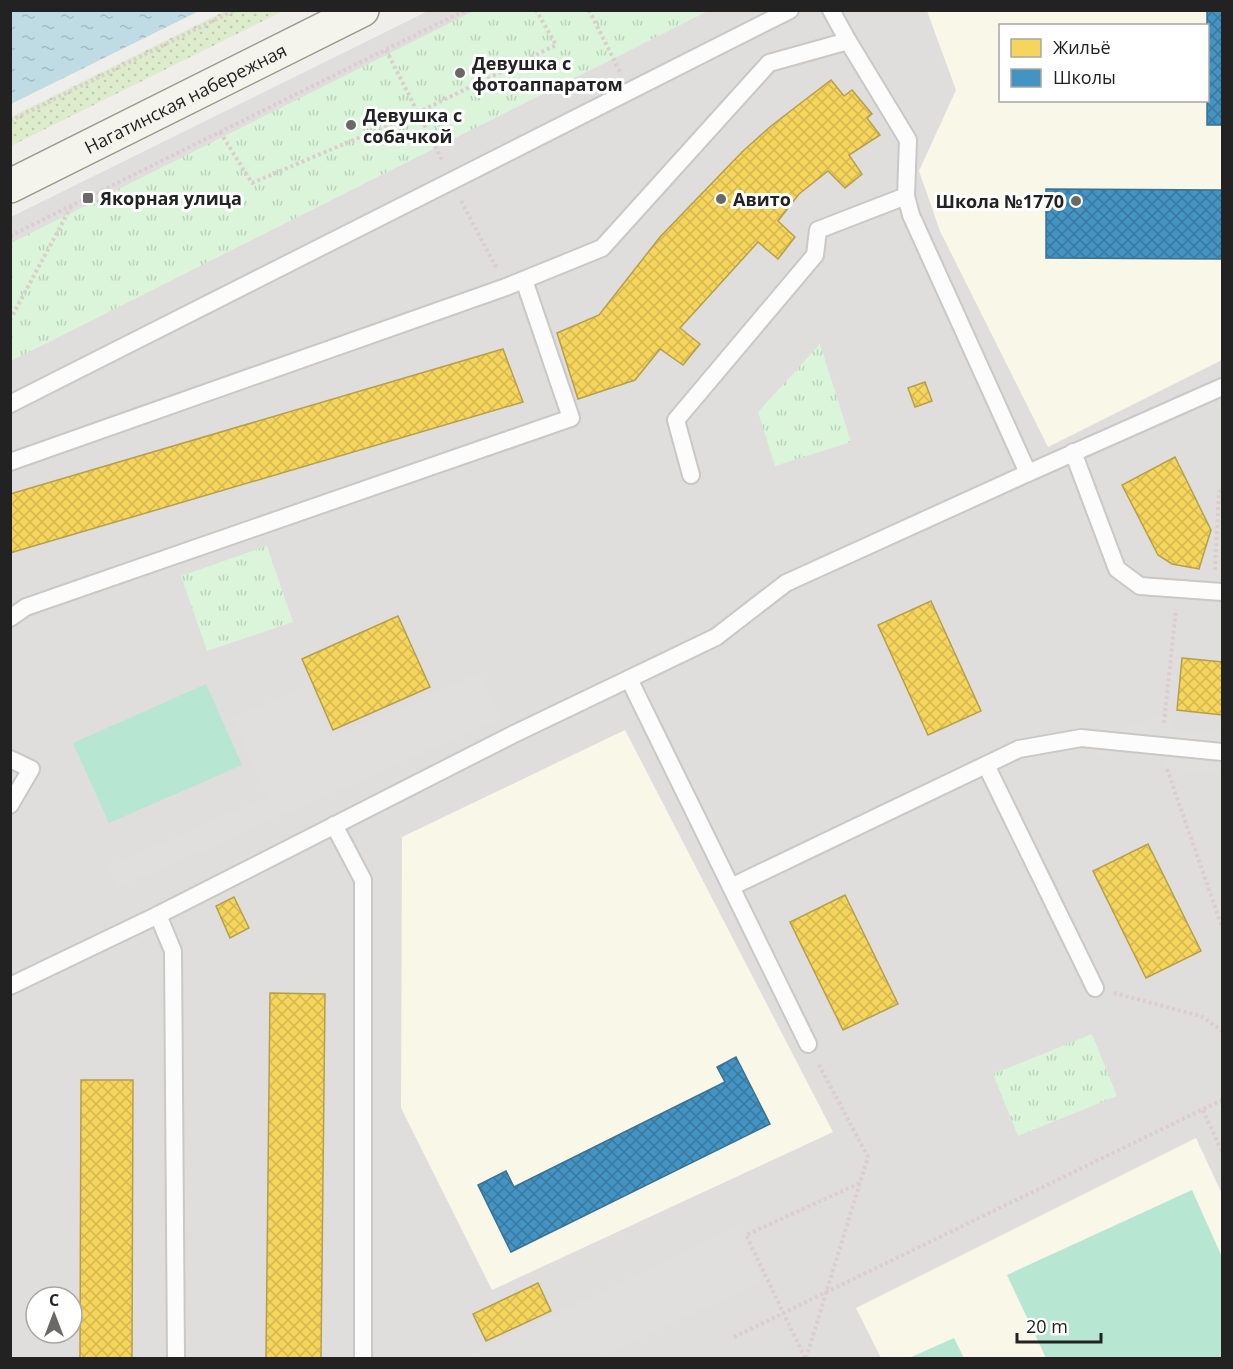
<svg xmlns="http://www.w3.org/2000/svg" width="1233" height="1369" viewBox="0 0 1233 1369" font-family="'Open Sans',sans-serif">
	<defs>
		<pattern id="grass-dots" width="8" height="8" patternUnits="userSpaceOnUse" patternTransform="scale(1.5)"><rect width="8" height="8" fill="#ddeccb"/><path d="M2 2h.1M6 6h.1" fill="none" stroke="#bdcaae" stroke-width="1.8" stroke-linecap="round"/></pattern>
		<pattern id="park-tufts" width="24" height="20" patternUnits="userSpaceOnUse" patternTransform="scale(1.5)"><rect width="24" height="20" fill="#daf5da"/><path d="M3 7l-1-3M5 7V3M7 7l1-3M15 17l-1-3M17 17v-4M19 17l1-3" fill="none" stroke="#bbd2bb"/></pattern>
		<pattern id="water-ripples" width="26" height="14" patternUnits="userSpaceOnUse" patternTransform="scale(1.5)"><rect width="26" height="14" fill="#bfdbe3"/><path d="M2 4q2-2 4 0t4 0M15 11q2-2 4 0t4 0" fill="none" stroke="#a4bcc2"/></pattern>
		<pattern id="homes-cross-hatch" width="8" height="8" patternUnits="userSpaceOnUse" patternTransform="scale(1.5)"><rect width="8" height="8" fill="#f6d55c"/><path d="M0 0l8 8M0 8l8-8" fill="none" stroke="#d3b750"/></pattern>
		<pattern id="schools-cross-hatch" width="8" height="8" patternUnits="userSpaceOnUse" patternTransform="scale(1.5)"><rect width="8" height="8" fill="#4393c3"/><path d="M0 0l8 8M0 8l8-8" fill="none" stroke="#38789e"/></pattern>
	</defs>
	<rect width="100%" height="100%" fill="#f0eeeb"/>
	<path fill="#dfdedc" fill-rule="evenodd" d="M428 11H1222V1358H11V217ZM1000 26H1208V100H1000ZM36 1297H72V1333H36Z"/>
	<g fill="#f8f7e8" fill-rule="evenodd">
		<path d="M927 11H1222V360L1048 447 940 231 919 171 956 90ZM1000 26H1208V100H1000Z"/>
		<path d="M625 730 833 1132 492 1290 401 1108 402 837Z"/>
		<path d="M1196 1138 1222 1194V1358H881L856 1308Z"/>
	</g>
	<path fill="url(#grass-dots)" d="M225 11H283L11 146V117Z"/>
	<g fill="url(#park-tufts)">
		<path d="M476 10 708 11 11 361V243Z"/>
		<path d="M820 344 851 442 775 466 758 412Z"/>
		<path d="M267 546 293 622 207 651 181 576Z"/>
		<path d="M1092 1034 1117 1096 1018 1136 993 1074Z"/>
	</g>
	<g fill="#b7e6d2">
		<path d="M206 684 242 765 109 823 73 743Z"/>
		<path d="M1192 1190 1222 1257V1358H1046L1007 1275Z"/>
		<path d="M954 1338 964 1358H909Z"/>
	</g>
	<g fill="#e0dfde">
		<path d="M479 673 500 719 117 888 108 867 267 797 233 718 309 685 332 738Z"/>
		<path d="M1177 710 1173 729 1222 734V774L1167 768 1161 746 1095 755 1093 739Z"/>
		<path d="M736 1227 762 1281 599 1358H471L470 1355Z"/>
	</g>
	<path fill="url(#water-ripples)" d="M11 10H199V11L11 104Z"/>
	<g fill="url(#homes-cross-hatch)" stroke="#b69f4b" stroke-width="1.5">
		<path d="M831 80 844 96 852 90 872 114 867 118 880 135 849 155 862 174 845 188 828 171 799 194 778 221 795 237 778 259 758 242 680 328 700 344 683 365 660 349 635 380 578 399 557 333 599 315 660 237 742 152 771 126Z"/>
		<path d="M503 349 523 402 10 553V494Z"/>
		<path d="M925 382 932 401 915 407 908 388Z"/>
		<path d="M1175 457 1211 530 1199 569 1172 564 1158 555 1122 485Z"/>
		<path d="M931 601 981 711 928 735 878 625Z"/>
		<path d="M398 616 430 687 333 730 302 659Z"/>
		<path d="M1182 658 1222 662V715L1177 710Z"/>
		<path d="M1148 844 1201 951 1146 978 1093 871Z"/>
		<path d="M845 895 898 1004 843 1030 790 922Z"/>
		<path d="M234 897 249 928 230 938 216 906Z"/>
		<path d="M270 993 325 994 321 1358H266Z"/>
		<path d="M81 1080H133L132 1358H80Z"/>
		<path d="M538 1283 551 1311 486 1341 473 1314Z"/>
	</g>
	<g fill="url(#schools-cross-hatch)" stroke="#397193" stroke-width="1.5">
		<rect x="1207" y="10" width="15" height="115"/>
		<path d="M1046 189 1222 190V259L1046 258Z"/>
		<path d="M736 1057 770 1124 511 1252 478 1185 506 1171 514 1187 725 1082 717 1067Z"/>
	</g>
	<g fill="none" stroke-linecap="round" stroke-linejoin="round">
		<defs>
			<g id="lane">
				<path d="M831 10 848 41"/>
				<path d="M10 404 790 10"/>
				<path d="M1073 452 1117 569 1140 586 1222 592"/>
				<path d="M10 462 506 287 602 248 769 63 848 41 908 140 906 196 911 215 1028 473 786 583 716 637 514 734 158 915 10 986"/>
				<path d="M1028 473 1222 387"/>
				<path d="M691 475 676 420 815 255 818 230 906 196"/>
				<path d="M10 618 26 607 571 418 524 280"/>
				<path d="M629 679 808 1044"/>
				<path d="M10 759 31 769 10 805"/>
				<path d="M986 765 1095 988"/>
				<path d="M334 825 363 880V1358"/>
				<path d="M731 887 1019 749 1081 738 1222 752"/>
				<path d="M158 915 173 951 176 1358"/>
			</g>
			<g id="secondary">
				<path id="s1" d="M10 186 362 10"/>
			</g>
		</defs>
		<use href="#lane" stroke="#c9c8c7" stroke-width="20"/>
		<use href="#secondary" stroke="#999a82" stroke-width="36"/>
		<g stroke="#dccecd" stroke-width="4" stroke-dasharray="3 3" stroke-linecap="butt">
			<path d="M589 10 620 72"/>
			<path d="M386 50 443 162"/>
			<path d="M10 121 235 10"/>
			<path d="M220 132 252 183 417 113 556 45 536 10"/>
			<path d="M461 201 497 269"/>
			<path d="M10 236 466 10"/>
			<path d="M10 320 72 205"/>
			<path d="M1215 570 1219 492 1222 488"/>
			<path d="M1164 723 1176 609"/>
			<path d="M1167 769 1222 927"/>
			<path d="M1114 993 1201 1016 1222 1031"/>
			<path d="M1203 1110 1222 1152"/>
			<path d="M734 1337 1222 1100"/>
			<path d="M805 1358 746 1235 860 1183"/>
			<path d="M806 1358 868 1157 818 1063"/>
		</g>
		<use href="#lane" stroke="#fdfcfc" stroke-width="16"/>
		<use href="#secondary" stroke="#f4f4ed" stroke-width="33"/>
	</g>
	<g fill="#6a6968" stroke="#fff" stroke-width="2">
		<circle cx="460" cy="73" r="6"/>
		<circle cx="351" cy="125" r="6"/>
		<rect x="82" y="192" width="12" height="12" rx="3"/>
		<circle cx="721" cy="199" r="6"/>
		<circle cx="1076" cy="201" r="6"/>
	</g>
	<g text-anchor="middle" dominant-baseline="central" stroke-width="6" stroke-linejoin="round" paint-order="stroke">
		<g font-size="18" font-weight="bold" fill="#222" stroke="#fff" text-anchor="start">
			<text x="472" y="63">Девушка с<tspan x="472" dy="21">фотоаппаратом</tspan></text>
			<text x="363" y="115">Девушка с<tspan x="363" dy="21">собачкой</tspan></text>
			<text x="100" y="198">Якорная улица</text>
			<text x="733" y="199">Авито</text>
			<text x="1064" y="201" text-anchor="end">Школа №1770</text>
		</g>
		<g font-size="18" fill="#222" stroke="#fff">
			<text stroke="none"><textPath href="#s1" startOffset="196">Нагатинская набережная</textPath></text>
		</g>
	</g>
	<rect width="1233" height="1369" fill="none" stroke="#222222" stroke-width="24"/>
	<rect x="999" y="24" width="210" height="78" fill="#ffffff" stroke="#a7a7a7" stroke-width="1.5"/>
	<rect x="1011" y="39" width="30" height="18" fill="#f6d55c" stroke="#a7a7a7" stroke-width="1.5"/>
	<text x="1053" y="54" font-size="18" fill="#222222">Жильё</text>
	<rect x="1011" y="69" width="30" height="18" fill="#4393c3" stroke="#a7a7a7" stroke-width="1.5"/>
	<text x="1053" y="84" font-size="18" fill="#222222">Школы</text>
	<g transform="translate(54 1315)"><circle r="28" fill="#ffffff" stroke="#a7a7a7" stroke-width="1.5"/>
	<path d="M0-4.5L10 22L0 15L-10 22Z" fill="#6a6968"/>
	<text y="-9" font-size="16" font-weight="bold" text-anchor="middle" fill="#222222">С</text>
	</g>
	<path d="M1017 1333v9h84v-9" fill="none" stroke="#222222" stroke-width="3"/>
	<text x="1026" y="1333" font-size="18" fill="#222222" stroke="#ffffff" stroke-width="4.5" paint-order="stroke">20 m</text>
</svg>
